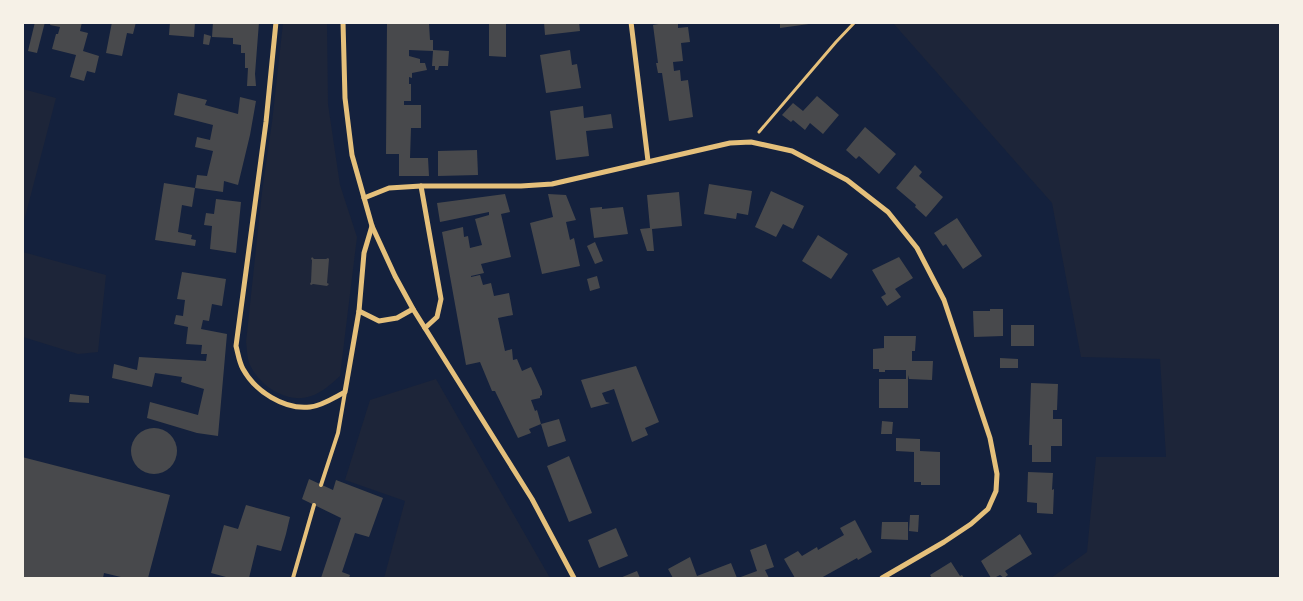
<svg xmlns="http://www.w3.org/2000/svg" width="1303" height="601" viewBox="0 0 1303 601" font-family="'Archivo Narrow',sans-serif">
	<rect width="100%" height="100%" fill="#14213d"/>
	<g fill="#1d2539">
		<path d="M283 23H327L328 104 340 185 357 237 340 376C319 396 302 406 274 391 264 385 255 376 250 365 247 359 247 349 246 342L262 192 272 122Z"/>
		<path d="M893 23H1280V578H1051L1087 552 1096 457H1166L1160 359 1081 357 1052 203Z"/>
		<path d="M23 89 56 98 23 225 22 89Z"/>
		<path d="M23 252 106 275 98 352 78 354 23 337Z"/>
		<path d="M436 379 550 578H384L405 501 345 480 370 400Z"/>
	</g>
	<g fill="#48494c">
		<path d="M35 22H45L37 53 28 51Z"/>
		<path d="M51 22H82L80 31 88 33 83 51 99 56 95 73 87 71 84 81 70 77 76 55 52 49 56 34H58L60 27 50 25Z"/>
		<path d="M112 22H136L133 34 127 33 122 56 106 53Z"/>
		<path d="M170 22H195L194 37 169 35Z"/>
		<path d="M213 22H259L255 74 256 86H247L248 68H245V53H241V45L233 44V38L212 37Z"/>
		<path d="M387 22H427V24H429L430 40H433V50L449 51 448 66H439L438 70H435V66H432L433 51 409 50V56L420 59V63H425L427 70 412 73V78L409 77V84H411V101H404V105H421V128H411L410 158H428L429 176H399V154H386Z"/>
		<path d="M489 22H506V57L489 56Z"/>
		<path d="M544 22H579L580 31 545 35Z"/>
		<path d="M670 22H678V28L688 27 690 42 681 43 683 61 673 62 674 71 680 70 681 81 688 80 693 117 669 121 662 73H658L656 63H658L653 25Z"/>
		<path d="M780 22H808L809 24 780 28Z"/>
		<path d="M204 34 211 36 209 45 203 44Z"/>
		<path d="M570 50 572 65 577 64 581 88 546 93 540 55Z"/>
		<path d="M178 93 207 100 205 105 238 114 240 97 256 101 250 135 238 185 224 181 223 192 195 188 197 175 207 176 213 151 195 147 197 137 210 140 213 125 174 115Z"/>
		<path d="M817 96 839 115 823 134 810 123 805 130 793 120 791 122 782 115 793 103 803 111Z"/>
		<path d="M583 106 584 118 611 114 613 128 586 131 589 156 556 160 550 111Z"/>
		<path d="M865 127 896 154 879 174 859 156 856 159 846 150Z"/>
		<path d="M477 150 478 175 438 176V151Z"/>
		<path d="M915 165 922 172 919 176 943 197 926 217 915 207 916 205 896 188Z"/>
		<path d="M164 183 195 188 192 207 182 205 178 232 192 235 191 239 196 240 195 246 155 240Z"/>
		<path d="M709 184 752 191 748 215 737 213 736 219 704 214Z"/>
		<path d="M771 191 804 206 793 229 783 224 776 237 755 227Z"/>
		<path d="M679 192 682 226 652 229 654 251H647L640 229 650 228 647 195Z"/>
		<path d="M505 194 510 212 501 214 511 257 481 264 484 273 471 276V277L480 275 483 285 491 283 494 296 509 293 513 315 498 318 505 351 512 349 513 360 517 359 522 371 531 367 542 391V395L540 396V398L531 400 535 411 537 410 541 424 529 429 531 433 518 438 495 391H492L480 362 466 365 442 232 463 227 464 237 468 236 470 248 482 245 475 219 489 215V212L440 222 437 203Z"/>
		<path d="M548 194 566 195 576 220 566 222 570 240 574 238 580 266 542 274 530 223 553 217Z"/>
		<path d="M216 199 241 202 236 253 210 249 212 226 204 225 206 213 214 214Z"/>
		<path d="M602 207V209L623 207 628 234 594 238 590 208Z"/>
		<path d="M957 218 982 256 963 269 946 244 943 246 934 233Z"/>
		<path d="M818 235 848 254 831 279 802 261Z"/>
		<path d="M595 242 603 261 595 264 587 246Z"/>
		<path d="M312 257 314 259H326L328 258 329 259 327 283 329 284 327 286 313 284 311 285 310 284 311 282 312 260 311 259Z"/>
		<path d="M899 257 913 278 895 289 901 297 887 306 881 297 886 294 872 270Z"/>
		<path d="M182 272 226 279 222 306 212 304 209 321 203 320 201 329 227 334 218 436 197 433 147 418 150 402 198 415 204 389 181 382 182 377 155 373 152 387 112 378 114 364 137 370 139 357 206 361 207 354H201L202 345 186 344 188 327 174 324 176 315 183 316 185 300 177 299Z"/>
		<path d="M597 276 600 288 590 291 587 279Z"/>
		<path d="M990 309H1003V336L974 337 973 311H990Z"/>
		<rect x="1011" y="325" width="23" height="21"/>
		<path d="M884 336H916L915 351H912V361H933L932 380 909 379 908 375V408H879V379H906V370H885V372H879V369H873V349L884 348Z"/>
		<path d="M1000 358 1018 359V368H1000Z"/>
		<path d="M636 366 659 422 645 428 648 435 632 442 614 389 602 393 606 402 610 403 591 408 581 380Z"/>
		<path d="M1031 383 1058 384 1057 410H1053V419H1062V446H1051V462H1032V445H1029Z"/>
		<path d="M70 394 89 396V403L69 402Z"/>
		<path d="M559 419 566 441 548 447 541 424Z"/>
		<path d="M882 421 893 422 892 434H881Z"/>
		<circle cx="154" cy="451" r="23"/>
		<path d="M896 438 920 439V451L940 452V485H921V482H914V452L896 451Z"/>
		<path d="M569 456 592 513 569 522 547 466Z"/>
		<path d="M22 457 170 495 148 578H125L104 573 103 578H22Z"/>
		<path d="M1028 472 1053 473 1052 490 1054 489 1053 514 1037 513V503L1027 502Z"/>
		<path d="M309 479 333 490 336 480 383 498 369 537 355 533 342 572 350 575 349 578H321L341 518 302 499Z"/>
		<path d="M246 505 290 517 286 534 281 551 257 545 249 578H226V577L211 573 224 525 238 529Z"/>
		<path d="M910 515H919L918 532 909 531Z"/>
		<path d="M855 520 872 552 858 560 857 558 821 578H795L784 559 798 551 802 556 817 547 818 550 844 535 840 528Z"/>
		<path d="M882 522H908V540L881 539Z"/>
		<path d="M616 528 628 556 599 568 588 540Z"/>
		<path d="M1020 534 1032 554 1005 571 1008 575 1004 578 1000 575 994 578H991L981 561Z"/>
		<path d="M766 544 774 567 765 570 769 578H738L757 571 750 550Z"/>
		<path d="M690 557 697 576 731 563 737 578H673L668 569Z"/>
		<path d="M951 562 960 576 962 575 964 578H932L930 575Z"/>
		<path d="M637 571 640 578H620Z"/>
	</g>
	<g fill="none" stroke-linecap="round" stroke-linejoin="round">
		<path stroke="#e5c07b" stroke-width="3" d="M759 132 836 42 855 22"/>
		<g stroke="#e5c07b" stroke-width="4">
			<path d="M321 485 338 433 345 392"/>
			<path d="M293 578 314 505"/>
		</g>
		<g stroke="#e5c07b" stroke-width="5">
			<path d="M276 22 266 122 236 346C238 353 239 362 243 369 255 391 284 410 310 407 322 406 335 397 345 392L359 311 364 253 372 226"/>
			<path d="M343 22 345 98 352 155 372 226 395 276 413 309 532 499 574 578"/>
			<path d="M631 22 648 161"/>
			<path d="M421 186 441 299 437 317 425 328"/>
			<path d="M364 198 389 188 421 186H521L552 184 730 143 751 142 792 151 847 180 888 212 917 248 944 300 990 438 997 474 996 491 988 509 971 524 944 542 882 578"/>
			<path d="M359 311 379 321 397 318 413 309"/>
		</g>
	</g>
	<rect width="1303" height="601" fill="none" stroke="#f6f1e7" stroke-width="48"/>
</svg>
